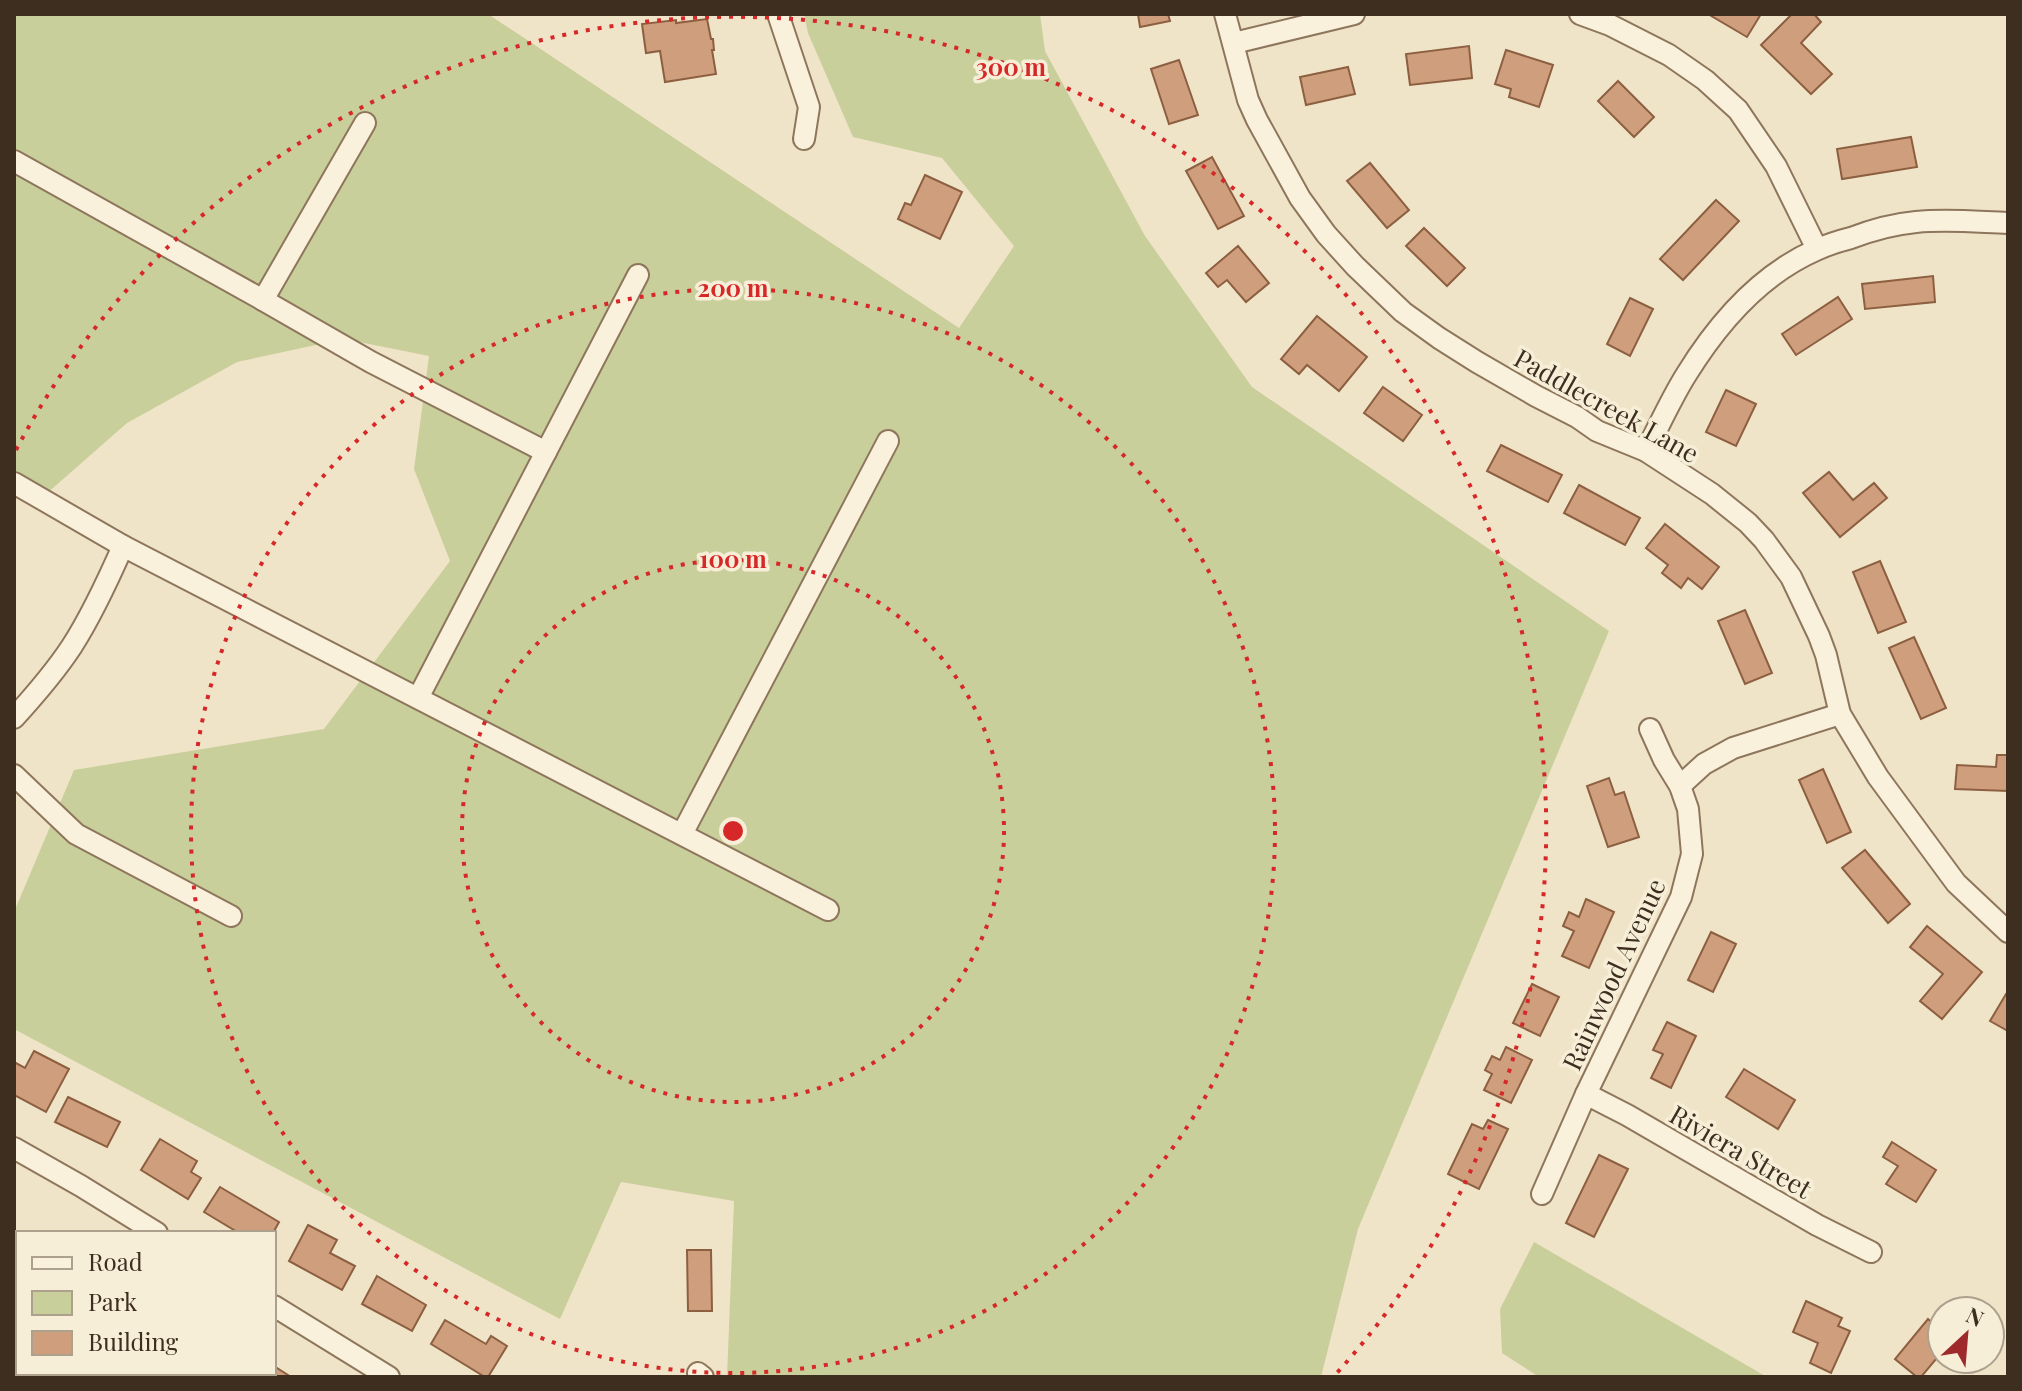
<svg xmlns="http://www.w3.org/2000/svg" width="2022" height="1391" viewBox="0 0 2022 1391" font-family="'Playfair Display',serif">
	<rect width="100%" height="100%" fill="#f0e4c8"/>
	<g fill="#c9cf9b">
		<path d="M14 14H488L959 328 1014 246 942 158 853 137 808 33 804 14H1040L1045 51 1145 236 1252 387 1609 631 1358 1229 1321 1377H727L734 1201 621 1182 560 1319 14 1029V912L74 770 324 729 450 561 414 469 429 356 344 339 237 362 127 423 45 495 14 478Z"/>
		<path d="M1534 1242 1767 1377H1539L1502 1353 1500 1309Z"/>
	</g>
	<g fill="#cf9f7d" stroke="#8d5f41" stroke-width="2">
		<path d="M1138 14H1168L1170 21 1140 27Z"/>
		<path d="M1708 14H1761L1747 37Z"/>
		<path d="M1792 14H1814L1821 22 1801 43 1832 74 1811 94 1761 45Z"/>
		<path d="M707 19 711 39H713L714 50H712L716 74 665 82 660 51 646 53 642 24 676 20V23Z"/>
		<path d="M1469 46 1472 78 1410 85 1406 54Z"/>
		<path d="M1506 50 1553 65 1539 107 1509 97 1511 89 1495 84Z"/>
		<path d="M1179 60 1198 115 1169 124 1151 69Z"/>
		<path d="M1348 67 1355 94 1306 105 1300 77Z"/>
		<path d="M1618 81 1654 117 1634 137 1598 101Z"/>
		<path d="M1911 137 1917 167 1842 179 1837 149Z"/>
		<path d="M1212 157 1244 216 1218 229 1186 171Z"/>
		<path d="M1370 163 1409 210 1387 228 1347 181Z"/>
		<path d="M925 175 962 192 940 239 898 219 905 203 911 205Z"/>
		<path d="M1716 200 1739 221 1683 280 1660 259Z"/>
		<path d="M1424 228 1465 268 1447 286 1406 246Z"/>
		<path d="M1238 246 1269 283 1246 302 1227 280 1218 287 1206 273Z"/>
		<path d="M1933 276 1935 302 1865 309 1862 284Z"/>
		<path d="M1838 297 1852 319 1796 355 1782 334Z"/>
		<path d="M1630 298 1653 309 1630 356 1607 344Z"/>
		<path d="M1317 316 1367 357 1339 391 1307 365 1299 374 1281 359Z"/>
		<path d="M1383 387 1422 415 1403 441 1364 413Z"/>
		<path d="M1726 390 1756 404 1736 446 1706 432Z"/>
		<path d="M1501 445 1562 475 1548 502 1487 471Z"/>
		<path d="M1829 472 1853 500 1874 483 1887 498 1840 537 1803 493Z"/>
		<path d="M1579 485 1640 518 1625 545 1564 513Z"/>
		<path d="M1665 524 1719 567 1702 589 1688 578 1681 588 1662 573 1668 565 1646 548Z"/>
		<path d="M1880 561 1906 622 1878 633 1853 572Z"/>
		<path d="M1745 610 1772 673 1745 684 1718 621Z"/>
		<path d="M1914 637 1946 708 1921 719 1889 648Z"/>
		<path d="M1997 755H2008V791L1955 789 1957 765 1996 767Z"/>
		<path d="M1823 769 1851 832 1827 843 1799 780Z"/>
		<path d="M1609 778 1615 795 1624 792 1639 837 1608 847 1587 786Z"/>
		<path d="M1865 850 1910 904 1888 923 1842 868Z"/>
		<path d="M1586 899 1614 912 1589 968 1562 956 1574 931 1563 926 1569 912 1579 917Z"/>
		<path d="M1927 926 1982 972 1942 1019 1920 1001 1943 974 1910 947Z"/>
		<path d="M1711 932 1736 944 1713 992 1688 980Z"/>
		<path d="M1532 984 1559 997 1540 1036 1513 1023Z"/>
		<path d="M2006 994 2008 995V1031L1990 1021Z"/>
		<path d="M1667 1022 1696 1036 1671 1088 1651 1078 1663 1054 1653 1050Z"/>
		<path d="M1506 1047 1532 1060 1511 1103 1484 1090 1492 1074 1485 1070 1492 1056 1500 1060Z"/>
		<path d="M34 1051 69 1069 46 1112 14 1095V1062L25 1068Z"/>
		<path d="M1744 1069 1795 1100 1778 1129 1726 1097Z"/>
		<path d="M68 1097 120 1122 107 1147 55 1122Z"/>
		<path d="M1488 1120 1508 1129 1479 1189 1448 1174 1472 1124 1483 1129Z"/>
		<path d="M160 1139 197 1161 191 1172 201 1178 188 1199 141 1170Z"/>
		<path d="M1892 1142 1936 1170 1916 1202 1886 1184 1898 1166 1883 1157Z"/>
		<path d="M1599 1155 1628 1169 1594 1237 1566 1223Z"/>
		<path d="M220 1187 279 1222 273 1233H239L204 1212Z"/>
		<path d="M308 1225 337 1240 330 1253 355 1266 342 1290 289 1261Z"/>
		<path d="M687 1250H711L712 1311H688Z"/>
		<path d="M377 1276 426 1305 412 1331 362 1304Z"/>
		<path d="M1806 1301 1842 1318 1838 1326 1850 1331 1831 1373 1810 1363 1818 1343 1793 1332Z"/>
		<path d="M1928 1319 1942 1331V1352L1921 1377H1917L1895 1359Z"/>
		<path d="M445 1320 486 1344 491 1336 507 1346 488 1377H485L431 1344Z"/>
		<path d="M274 1366 291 1377H250L253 1373H274Z"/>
	</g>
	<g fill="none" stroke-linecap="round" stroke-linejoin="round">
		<defs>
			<g id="minor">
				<path d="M778 14 809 107 804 139"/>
				<path d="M1225 14 1248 100 1257 120 1300 198 1326 234 1355 266 1403 312 1439 338 1477 362 1536 396 1577 417 1597 431 1646 451 1712 494 1748 523 1764 540 1791 577 1819 636 1826 655 1840 714 1878 777 1956 883 2008 932"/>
				<path d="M1580 14 1610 25 1669 55 1705 80 1738 110 1776 166 1817 249"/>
				<path d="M1234 43 1354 14"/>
				<path d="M14 161 263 300 365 123"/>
				<path d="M263 300 371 362 546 452"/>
				<path d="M1646 451C1659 426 1671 399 1686 375 1718 323 1759 275 1816 250 1827 245 1839 241 1851 238 1872 230 1894 224 1916 222 1947 219 1978 222 2008 223"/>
				<path d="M14 483 123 546"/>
				<path d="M418 698 638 275"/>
				<path d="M14 718C35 695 55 672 72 646 92 615 108 580 123 546L828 910"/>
				<path d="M14 775 76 834 231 916"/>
				<path d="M1680 786 1704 764 1733 748 1840 714"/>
				<path d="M682 834 888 441"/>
				<path d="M1586 1094 1627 1115 1817 1225 1871 1252"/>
				<path d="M14 1148 81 1186 157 1233"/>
				<path d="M1542 1194 1586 1094 1681 897 1692 854 1688 809 1680 786 1664 760 1650 729"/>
				<path d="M274 1306 389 1377"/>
				<path d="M698 1373 703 1377"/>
			</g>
		</defs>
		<use href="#minor" stroke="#8d765c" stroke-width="24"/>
		<use href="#minor" stroke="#faf1dc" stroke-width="20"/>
	</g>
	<g fill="none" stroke="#d62828" stroke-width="4" stroke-dasharray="4 8">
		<circle cx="733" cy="831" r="271"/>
		<circle cx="733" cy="831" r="542"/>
		<path d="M16 450A812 812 0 1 1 1336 1374"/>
	</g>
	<g text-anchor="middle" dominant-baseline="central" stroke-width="7" stroke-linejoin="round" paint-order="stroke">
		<g font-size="26" fill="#3d2e20" stroke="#f7eed8">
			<text transform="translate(1607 405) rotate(29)">Paddlecreek Lane</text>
			<text transform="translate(1613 974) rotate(-65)">Rainwood Avenue</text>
			<text transform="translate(1741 1151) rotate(30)">Riviera Street</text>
		</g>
	</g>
	<circle cx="733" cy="831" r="12" fill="#d62828" stroke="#f7eed8" stroke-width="4"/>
	<g font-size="24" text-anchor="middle" font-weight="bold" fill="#d62828" stroke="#f7eed8" stroke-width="7" stroke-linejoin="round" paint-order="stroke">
		<text x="1011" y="76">300 m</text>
		<text x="733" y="297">200 m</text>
		<text x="733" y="568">100 m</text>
	</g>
	<rect width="2022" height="1391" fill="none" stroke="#3d2e20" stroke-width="32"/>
	<rect x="16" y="1231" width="260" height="144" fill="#f7eed8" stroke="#ada18e" stroke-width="2"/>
	<rect x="32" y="1257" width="40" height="12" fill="#faf1dc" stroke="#ada18e" stroke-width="2"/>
	<text x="88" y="1271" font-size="24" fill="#3d2e20">Road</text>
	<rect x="32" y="1291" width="40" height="24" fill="#c9cf9b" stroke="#ada18e" stroke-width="2"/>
	<text x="88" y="1311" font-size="24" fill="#3d2e20">Park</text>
	<rect x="32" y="1331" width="40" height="24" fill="#cf9f7d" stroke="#ada18e" stroke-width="2"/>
	<text x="88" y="1351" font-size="24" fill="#3d2e20">Building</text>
	<g transform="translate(1966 1335) rotate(26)"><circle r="38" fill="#f7eed8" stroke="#ada18e" stroke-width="2"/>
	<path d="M0-6L14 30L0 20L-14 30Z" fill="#9e2a2b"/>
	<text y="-12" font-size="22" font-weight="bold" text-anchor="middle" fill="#3d2e20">N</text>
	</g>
</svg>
